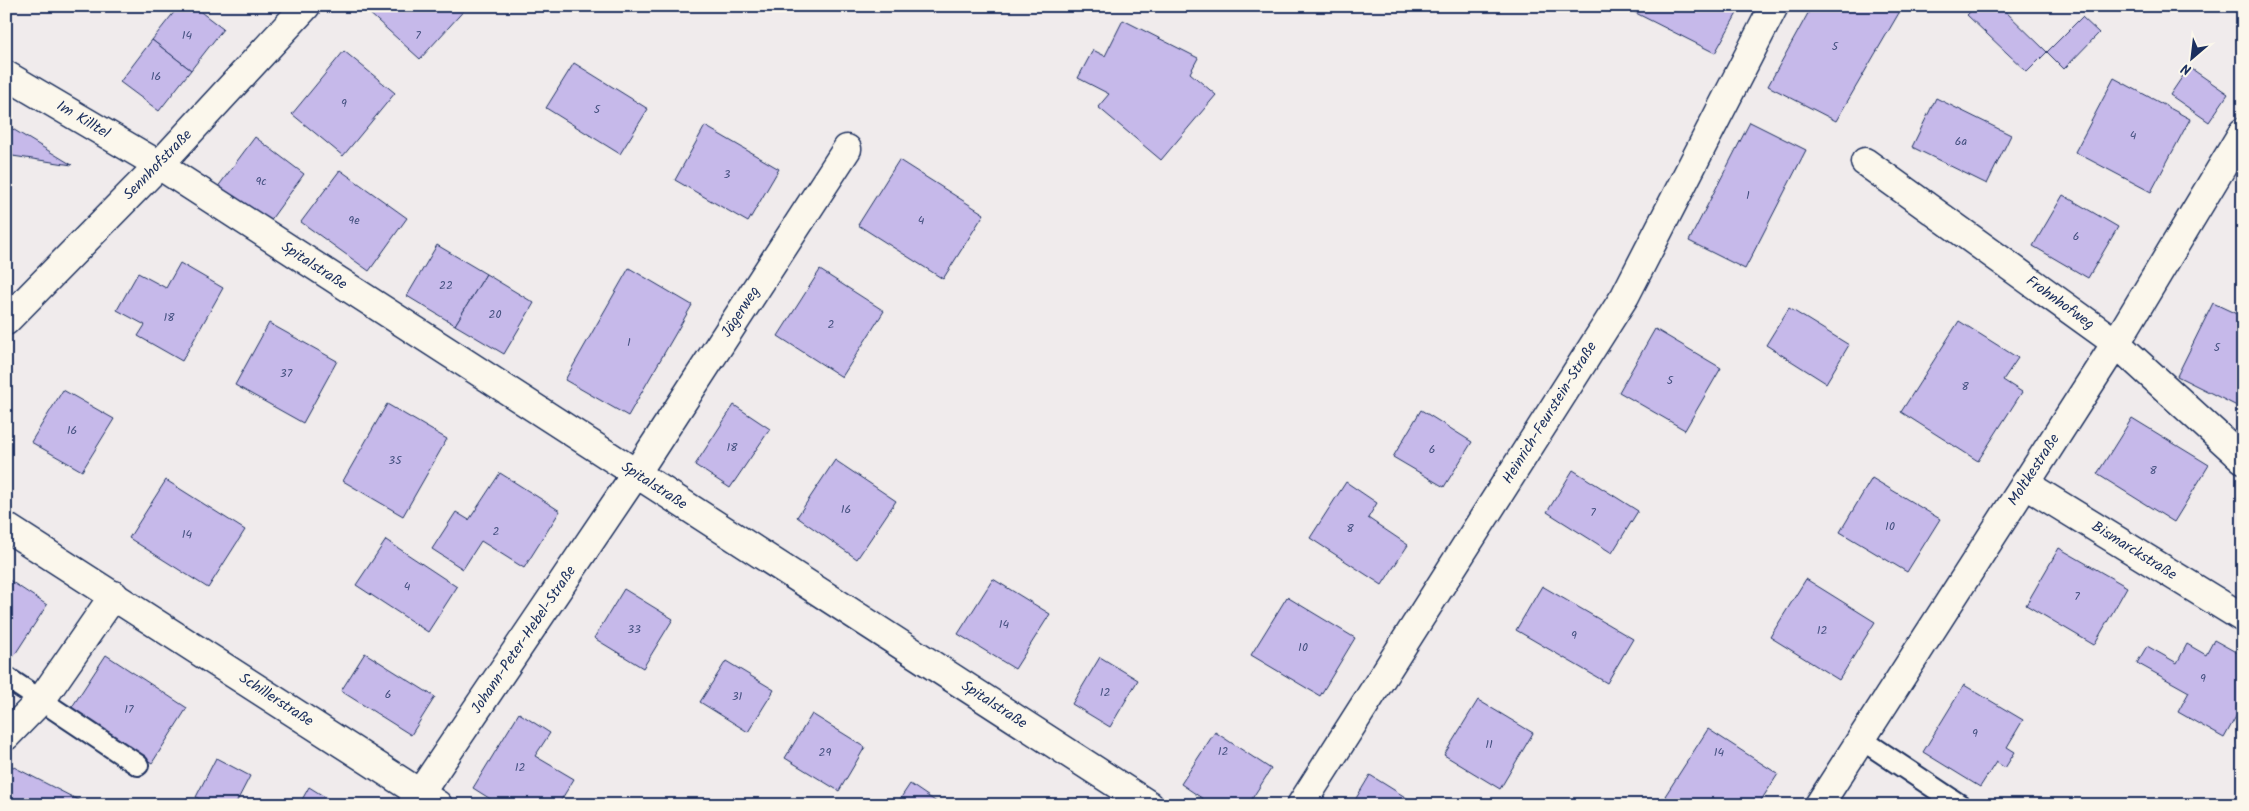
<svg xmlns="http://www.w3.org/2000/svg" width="2249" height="811" viewBox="0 0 2249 811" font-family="Kalam,sans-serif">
	<rect width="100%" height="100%" fill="#f0ebec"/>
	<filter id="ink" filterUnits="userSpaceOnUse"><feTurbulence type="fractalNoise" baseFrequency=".02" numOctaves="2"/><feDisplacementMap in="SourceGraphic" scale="10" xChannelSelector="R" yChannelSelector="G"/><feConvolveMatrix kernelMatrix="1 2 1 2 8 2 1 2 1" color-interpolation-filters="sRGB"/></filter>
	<g filter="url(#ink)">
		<g fill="#c6b9ea" stroke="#1b2f5e">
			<path d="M179 6H193L223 29 191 70 152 40Z"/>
			<path d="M372 6H468L420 59 367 11Z"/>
			<path d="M1622 6H1741L1715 53Z"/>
			<path d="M1812 6H1903L1836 121 1768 86Z"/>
			<path d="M1976 6H2000L2047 52 2027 72 1967 15Z"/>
			<path d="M2082 17 2099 33 2064 69 2047 52Z"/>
			<path d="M1123 20 1198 58 1190 73 1216 95 1161 160 1098 107 1109 94 1078 78 1093 50 1105 56Z"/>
			<path d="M152 40 191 70 159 111 120 82Z"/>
			<path d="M344 51 395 93 343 156 292 114Z"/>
			<path d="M574 63 648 109 620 154 546 108Z"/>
			<path d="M2189 67 2228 94 2209 122 2170 95Z"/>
			<path d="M2114 78 2190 119 2151 192 2075 152Z"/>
			<path d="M1936 98 2011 135 1987 184 1912 147Z"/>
			<path d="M1750 122 1806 150 1745 269 1689 241Z"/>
			<path d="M6 125 72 165 6 155Z"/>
			<path d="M705 126 779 169 748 222 675 180Z"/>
			<path d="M255 137 304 174 267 225 217 188Z"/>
			<path d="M899 160 984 214 943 279 858 225Z"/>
			<path d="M340 170 407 218 369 271 301 222Z"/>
			<path d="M2063 195 2118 227 2088 278 2033 246Z"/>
			<path d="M437 245 486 274 455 325 407 296Z"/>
			<path d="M180 263 223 288 182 361 138 336 145 325 117 310 138 273 166 288Z"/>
			<path d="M629 268 692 305 628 416 565 380Z"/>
			<path d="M820 270 884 311 842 377 778 336Z"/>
			<path d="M486 274 534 303 504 354 455 325Z"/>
			<path d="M2213 303 2243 317V409L2177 376Z"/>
			<path d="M1789 308 1849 345 1826 383 1766 345Z"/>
			<path d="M1959 321 2018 358 2003 380 2022 392 1978 461 1901 412Z"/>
			<path d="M269 323 337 361 303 423 235 385Z"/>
			<path d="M1655 329 1721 368 1685 430 1619 392Z"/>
			<path d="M63 390 114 419 82 471 31 442Z"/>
			<path d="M387 404 447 439 403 516 343 481Z"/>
			<path d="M734 405 770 429 730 488 695 465Z"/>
			<path d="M1421 410 1472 442 1444 487 1393 457Z"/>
			<path d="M2132 418 2209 465 2174 522 2097 474Z"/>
			<path d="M835 460 896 501 857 559 797 517Z"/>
			<path d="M1573 470 1638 511 1612 553 1547 512Z"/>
			<path d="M500 473 560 511 524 568 481 541 463 569 432 549 456 512 469 520Z"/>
			<path d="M1872 478 1940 519 1907 572 1840 532Z"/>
			<path d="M166 480 245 530 208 588 129 538Z"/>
			<path d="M1346 482 1377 503 1368 518 1408 545 1382 585 1310 538Z"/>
			<path d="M386 540 457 587 428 632 356 585Z"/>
			<path d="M2059 548 2127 587 2094 645 2026 605Z"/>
			<path d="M6 578 47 605 10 662 6 659Z"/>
			<path d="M993 579 1050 614 1015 669 958 634Z"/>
			<path d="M1806 579 1875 622 1839 680 1770 637Z"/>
			<path d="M1542 586 1633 639 1607 683 1516 630Z"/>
			<path d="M624 589 673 619 643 668 594 638Z"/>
			<path d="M1287 597 1355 638 1320 696 1251 655Z"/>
			<path d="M2214 640 2243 656V704L2224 738 2178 712 2189 692 2137 663 2147 646 2177 663 2187 644 2206 655Z"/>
			<path d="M365 653 435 697 411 735 341 691Z"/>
			<path d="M106 655 187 708 152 763 70 710Z"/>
			<path d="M1100 657 1138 680 1110 727 1072 704Z"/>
			<path d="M726 661 774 690 748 732 700 702Z"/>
			<path d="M1964 685 2023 720 2007 747 2015 752 2005 768 1996 762 1980 787 1923 752Z"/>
			<path d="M1478 700 1533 733 1500 789 1444 755Z"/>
			<path d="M519 713 550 733 535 756 574 779 558 805H500L473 788Z"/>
			<path d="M812 714 865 747 839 791 785 758Z"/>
			<path d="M1708 729 1778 774 1758 805H1679L1665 796Z"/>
			<path d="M1215 732 1271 769 1248 805H1212L1181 784Z"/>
			<path d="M216 758 250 776 235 805H210L196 797Z"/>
			<path d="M6 763 88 805H6Z"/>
			<path d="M1370 775 1418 805H1352Z"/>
			<path d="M910 784 941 805H896Z"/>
			<path d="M309 787 338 805H299Z"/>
			<path d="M279 800 287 805H276Z"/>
		</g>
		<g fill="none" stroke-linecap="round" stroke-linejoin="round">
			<defs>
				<g id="lane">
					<path d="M6 677 138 765"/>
					<path d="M1861 739 1960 805"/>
				</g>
				<g id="street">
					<path d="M6 75 159 165 1149 805"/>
					<path d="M1865 162 2116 343 2243 459"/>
					<path d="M6 321 159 165 306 6"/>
					<path d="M2025 484 2243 618"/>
					<path d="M6 527 438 805"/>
					<path d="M6 736 42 699 114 595"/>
					<path d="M412 805 635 475 847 149"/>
					<path d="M1301 805 1625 296 1774 6"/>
					<path d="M1819 805 2116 343 2243 132"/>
				</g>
			</defs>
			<use href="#lane" stroke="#1b2f5e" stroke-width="24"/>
			<use href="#street" stroke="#1b2f5e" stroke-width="31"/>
			<use href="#lane" stroke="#fbf7ec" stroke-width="20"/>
			<use href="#street" stroke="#fbf7ec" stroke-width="28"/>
		</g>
	</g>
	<g text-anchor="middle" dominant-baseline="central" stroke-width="4" stroke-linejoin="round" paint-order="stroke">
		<g font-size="12" fill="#465281">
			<text x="187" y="35">14</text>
			<text x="418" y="35">7</text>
			<text x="1835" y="46">5</text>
			<text x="156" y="76">16</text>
			<text x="344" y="103">9</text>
			<text x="597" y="109">5</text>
			<text x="2133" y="135">4</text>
			<text x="1961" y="141">6a</text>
			<text x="727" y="174">3</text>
			<text x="261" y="181">9c</text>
			<text x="1748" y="195">1</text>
			<text x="354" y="220">9e</text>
			<text x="921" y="220">4</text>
			<text x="2076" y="236">6</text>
			<text x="446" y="285">22</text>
			<text x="495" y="314">20</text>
			<text x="169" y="317">18</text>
			<text x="831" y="324">2</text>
			<text x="629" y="342">1</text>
			<text x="2217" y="347">5</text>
			<text x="286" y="373">37</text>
			<text x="1670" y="380">5</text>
			<text x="1965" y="386">8</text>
			<text x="72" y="430">16</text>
			<text x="732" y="447">18</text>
			<text x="1432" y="449">6</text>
			<text x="395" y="460">35</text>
			<text x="2153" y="470">8</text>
			<text x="846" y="509">16</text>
			<text x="1593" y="512">7</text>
			<text x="1890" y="526">10</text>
			<text x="1350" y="528">8</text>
			<text x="496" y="531">2</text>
			<text x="187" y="534">14</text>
			<text x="407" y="586">4</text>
			<text x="2077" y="596">7</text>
			<text x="1004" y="624">14</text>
			<text x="634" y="629">33</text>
			<text x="1822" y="630">12</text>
			<text x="1574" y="635">9</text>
			<text x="1303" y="647">10</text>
			<text x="2203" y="678">9</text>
			<text x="1105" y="692">12</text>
			<text x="388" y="694">6</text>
			<text x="737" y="696">31</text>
			<text x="129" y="709">17</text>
			<text x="1975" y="733">9</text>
			<text x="1489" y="744">11</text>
			<text x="1223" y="751">12</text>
			<text x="825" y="752">29</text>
			<text x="1719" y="752">14</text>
			<text x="520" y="767">12</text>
		</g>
		<g font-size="15" fill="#1b2f5e" stroke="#fbf7ec">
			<text transform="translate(83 120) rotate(31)">Im Killtel</text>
			<text transform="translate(158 165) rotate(-46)">Sennhofstraße</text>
			<text transform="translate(314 266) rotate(33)">Spitalstraße</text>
			<text transform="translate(2060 303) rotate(36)">Frohnhofweg</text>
			<text transform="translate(741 312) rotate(-57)">Jägerweg</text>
			<text transform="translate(1550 413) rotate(-58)">Heinrich-Feurstein-Straße</text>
			<text transform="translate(2034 470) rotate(-57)">Moltkestraße</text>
			<text transform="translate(654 486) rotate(33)">Spitalstraße</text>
			<text transform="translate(2134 551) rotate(32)">Bismarckstraße</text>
			<text transform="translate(524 640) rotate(-56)">Johann-Peter-Hebel-Straße</text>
			<text transform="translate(276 700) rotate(33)">Schillerstraße</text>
			<text transform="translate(994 705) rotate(33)">Spitalstraße</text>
		</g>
	</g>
	<rect width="2249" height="811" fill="none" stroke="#fbf7ec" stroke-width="25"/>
	<rect x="12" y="12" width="2224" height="786" fill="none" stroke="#1b2f5e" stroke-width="2" filter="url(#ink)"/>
	<g transform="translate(2192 58) rotate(208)" stroke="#fbf7ec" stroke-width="4" paint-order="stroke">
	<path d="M0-4L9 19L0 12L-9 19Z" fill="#1b2f5e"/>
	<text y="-8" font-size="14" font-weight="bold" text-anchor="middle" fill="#1b2f5e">N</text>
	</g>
</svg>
